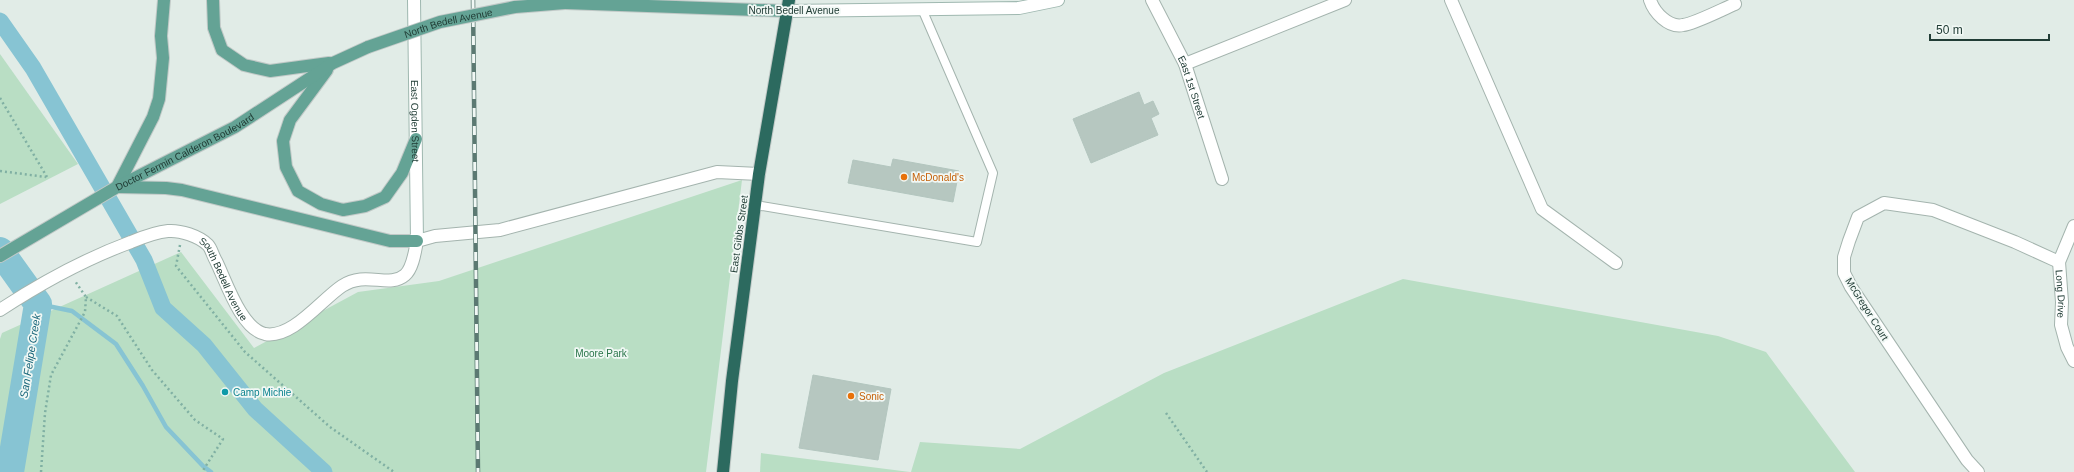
<svg xmlns="http://www.w3.org/2000/svg" width="2074" height="472" viewBox="0 0 2074 472" font-family="Arial,sans-serif">
	<rect width="100%" height="100%" fill="#e1ece7"/>
	<g fill="#b9dec4">
		<path d="M0 54 78 164 0 204Z"/>
		<path d="M742 180 706 472H0V339L2 333 181 252 254 348 358 292 439 281Z"/>
		<path d="M1403 279 1718 336 1766 352 1855 472H911L920 442 1020 449 1164 373Z"/>
		<path d="M761 453 910 472H760Z"/>
	</g>
	<g fill="none" stroke-linecap="round" stroke-linejoin="round">
		<path stroke="#87c4d3" stroke-width="4.5" d="M38 304 72 311 116 344 143 386 166 427 203 466 211 472"/>
		<path stroke="#87c4d3" stroke-width="17" d="M0 21 33 68 144 260 163 308 204 345 255 409 324 472"/>
		<path stroke="#87c4d3" stroke-width="28" d="M0 251 38 304 10 472"/>
	</g>
	<g fill="#b6c7c0" stroke="#b3c6bf">
		<path d="M1139 92 1144 105 1153 101 1159 114 1151 118 1158 135 1091 163 1073 119Z"/>
		<path d="M893 159 959 171 953 202 848 183 853 160 891 167Z"/>
		<path d="M813 375 891 389 878 460 799 448Z"/>
	</g>
	<g fill="none" stroke-linecap="round" stroke-linejoin="round">
		<defs>
			<path id="lane" d="M756 205 977 242 993 173 922 9"/>
			<g id="street">
				<path id="s1" d="M1152 0 1185 64 1222 179"/>
				<path d="M1451 0 1542 209 1616 263"/>
				<path d="M1650 0C1654 12 1668 28 1683 25 1694 24 1723 9 1735 4"/>
				<path d="M1185 64 1345 0"/>
				<path id="s2" d="M2074 226 2059 262 2062 302 2061 325 2067 347 2074 361"/>
				<path id="s3" d="M0 310C41 283 85 259 131 242 143 237 156 232 168 231 180 230 199 236 208 245 211 248 213 256 216 261 226 281 241 329 265 334 292 339 321 300 342 286 366 270 389 289 405 275 413 268 415 251 417 241L435 236 500 230 717 172 759 174"/>
				<path d="M1978 472 1967 460 1851 287 1844 273V257L1849 241 1858 217 1884 203 1933 210 2015 242 2059 262"/>
			</g>
			<g id="secondary">
				<path id="s4" d="M414 0 417 241"/>
				<path d="M787 11 1019 8 1058 0"/>
			</g>
			<g id="primary">
				<path d="M213 0 214 28 222 50 244 65 270 71 329 63"/>
				<path d="M565 3 787 11"/>
				<path d="M327 70 290 120 283 141 286 167 298 191 321 204 343 210 365 206 385 197 402 173 416 139"/>
				<path d="M117 187 153 117 159 99 163 58 161 36 164 0"/>
				<path d="M118 187 166 188 182 190 390 241H417"/>
				<path id="s5" d="M0 256 117 187 235 127 333 63 368 47"/>
			</g>
			<path id="highway" d="M723 472 732 381 759 174 789 0"/>
		</defs>
		<use href="#lane" stroke="#a4b4ae" stroke-width="10"/>
		<use href="#street" stroke="#a4b4ae" stroke-width="14"/>
		<use href="#secondary" stroke="#9fb8b0" stroke-width="14"/>
		<use href="#primary" stroke="#c1c9c7" stroke-width="14"/>
		<use href="#highway" stroke="#c1c9c7" stroke-width="14"/>
		<g stroke="#80b0a3" stroke-width="2.5" stroke-dasharray="2 3" stroke-linecap="butt">
			<path d="M0 98 47 177"/>
			<path d="M0 171 46 177"/>
			<path d="M180 245 176 266 245 352 330 427 394 472"/>
			<path d="M86 297 117 316 152 370 195 420 223 439 202 472"/>
			<path d="M1166 413 1207 472"/>
			<path d="M41 472 45 413 51 375 85 312 86 297 75 281"/>
		</g>
		<use href="#lane" stroke="#fff" stroke-width="8"/>
		<use href="#street" stroke="#fff" stroke-width="12"/>
		<use href="#secondary" stroke="#fff" stroke-width="12"/>
		<use href="#primary" stroke="#64a395" stroke-width="12"/>
		<use href="#highway" stroke="#2c6a5f" stroke-width="12"/>
		<defs>
			<path id="rail" d="M473 0 478 472"/>
		</defs>
		<use href="#rail" stroke="#5b7972" stroke-width="4.5"/>
		<use href="#rail" stroke="#f1f8f5" stroke-width="3" stroke-dasharray="9" stroke-linecap="butt"/>
		<defs>
			<g id="primary-bridge">
				<path id="s6" d="M368 47 440 22 515 7 565 3"/>
			</g>
		</defs>
		<use href="#primary-bridge" stroke="#c1c9c7" stroke-width="14" stroke-linecap="butt"/>
		<use href="#primary-bridge" stroke="#64a395" stroke-width="12"/>
	</g>
	<g fill="#e8710a" stroke="#f1f8f5" stroke-width="1.5">
		<circle cx="904" cy="177" r="4"/>
		<circle cx="851" cy="396" r="4"/>
	</g>
	<circle fill="#0f9aa8" stroke="#f1f8f5" stroke-width="1.5" cx="225" cy="392" r="4"/>
	<g text-anchor="middle" dominant-baseline="central" stroke-width="3.5" stroke-linejoin="round" paint-order="stroke">
		<g font-size="10" fill="#213d36" stroke="#f1f8f5">
			<text x="794" y="10">North Bedell Avenue</text>
			<text stroke="none"><textPath href="#s6" startOffset="84">North Bedell Avenue</textPath></text>
			<text stroke="none"><textPath href="#s1" startOffset="96">East 1st Street</textPath></text>
			<text stroke="none"><textPath href="#s4" startOffset="121">East Ogden Street</textPath></text>
			<text stroke="none"><textPath href="#s5" startOffset="212">Doctor Fermin Calderon Boulevard</textPath></text>
			<text transform="translate(739 234) rotate(-82)">East Gibbs Street</text>
			<text stroke="none"><textPath href="#s3" startOffset="267">South Bedell Avenue</textPath></text>
			<text stroke="none"><textPath href="#s2" startOffset="71">Long Drive</textPath></text>
			<text transform="translate(1867 309) rotate(58)">McGregor Court</text>
		</g>
		<g font-size="10" fill="#c56008" stroke="#f1f8f5" text-anchor="start">
			<text x="912" y="177">McDonald's</text>
			<text x="859" y="396">Sonic</text>
		</g>
		<g font-size="10" fill="#2a754a" stroke="#f1f8f5">
			<text x="601" y="353">Moore Park</text>
		</g>
		<g font-size="10" fill="#0d838f" stroke="#f1f8f5" text-anchor="start">
			<text x="233" y="392">Camp Michie</text>
		</g>
		<g font-size="11" font-style="italic" fill="#19667a" stroke="#f1f8f5">
			<text transform="translate(30 356) rotate(-81)">San Felipe Creek</text>
		</g>
	</g>
	<path d="M1930 34v6h119v-6" fill="none" stroke="#213d36" stroke-width="2"/>
	<text x="1936" y="34" font-size="12" fill="#213d36" stroke="#f1f8f5" stroke-width="3" paint-order="stroke">50 m</text>
</svg>
